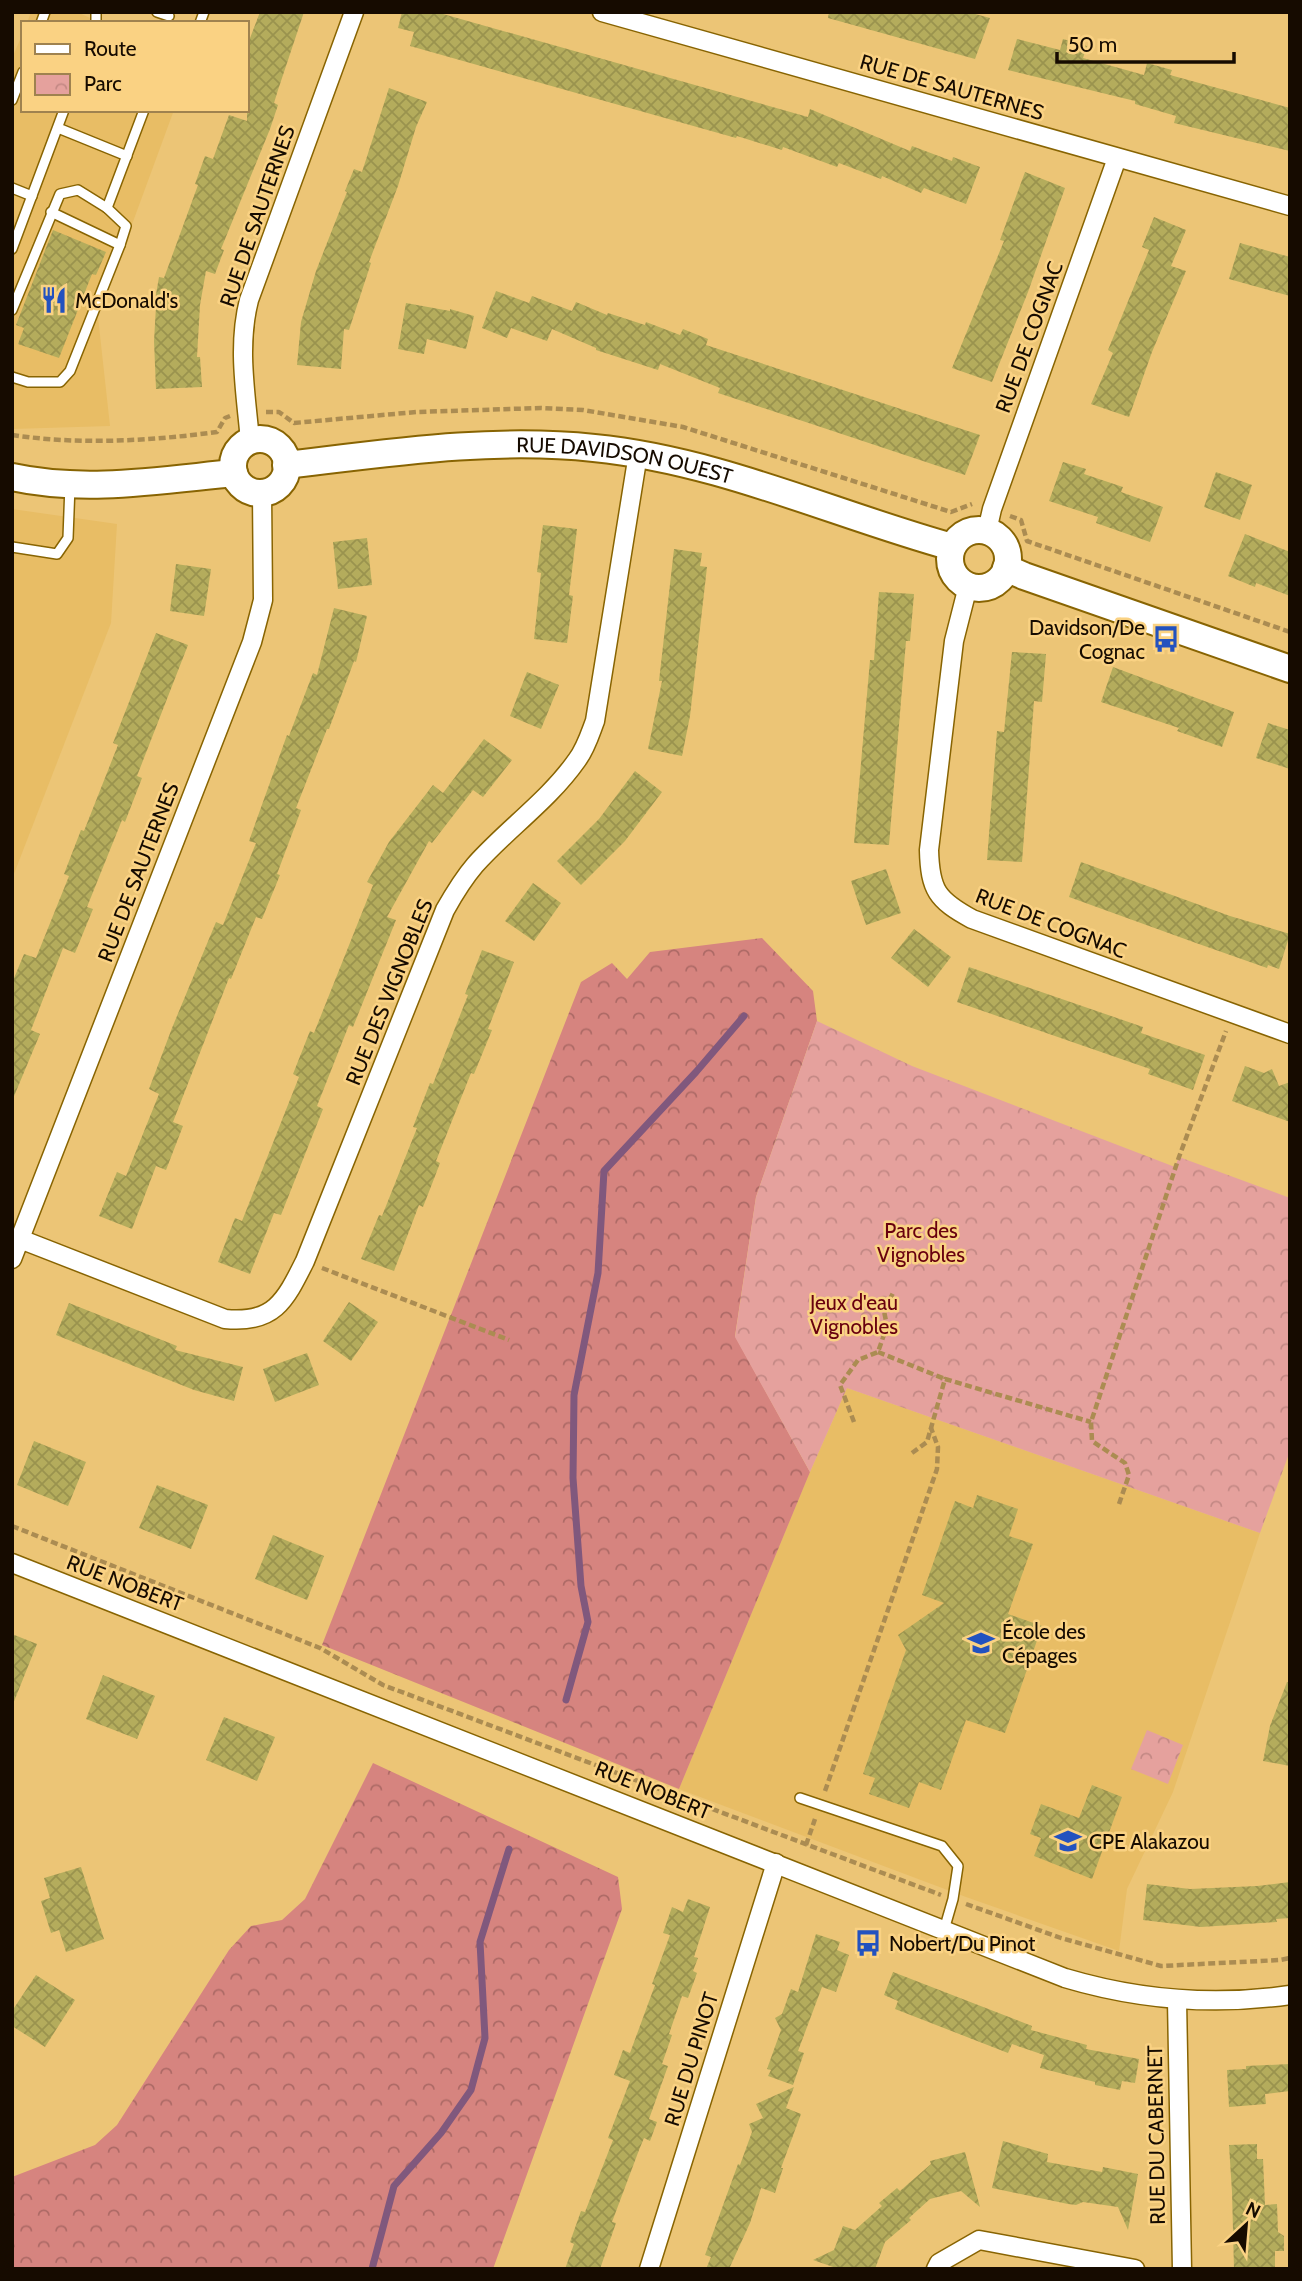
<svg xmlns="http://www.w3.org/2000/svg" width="1302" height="2281" viewBox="0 0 1302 2281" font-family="Cabin,sans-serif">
	<defs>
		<pattern id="forest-crowns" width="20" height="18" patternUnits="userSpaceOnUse" patternTransform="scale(1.75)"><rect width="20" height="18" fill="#d6847f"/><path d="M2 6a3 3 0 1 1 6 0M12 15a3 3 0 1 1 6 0" fill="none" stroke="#ad6a66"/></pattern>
		<pattern id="park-crowns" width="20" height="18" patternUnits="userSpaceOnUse" patternTransform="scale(1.75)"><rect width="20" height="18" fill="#e5a19d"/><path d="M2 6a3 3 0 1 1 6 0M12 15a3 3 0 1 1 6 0" fill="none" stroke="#c48985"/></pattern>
		<pattern id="building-cross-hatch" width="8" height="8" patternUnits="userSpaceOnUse" patternTransform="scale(1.75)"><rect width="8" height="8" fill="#b4ac5c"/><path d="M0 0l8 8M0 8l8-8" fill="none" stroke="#9a934e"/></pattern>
	</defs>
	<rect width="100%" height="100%" fill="#ecc576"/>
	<g fill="#e8bd65">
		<path d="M31 12H77L101 23H27Z"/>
		<path d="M23 33V110H174L98 317 110 426 12 429V58Z"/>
		<path d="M12 509 117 524 111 623 12 879Z"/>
		<path d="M847 1388 1260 1533 1173 1792 1127 1889 1119 1951 966 1897 679 1789 810 1472Z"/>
	</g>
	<g fill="url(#forest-crowns)">
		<path d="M762 938 813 991 817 1021 756 1197 735 1336 810 1472 679 1789 322 1645 581 982 612 963 627 979 650 952Z"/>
		<path d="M373 1763 618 1877 622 1909 493 2269H12V2177L95 2145 117 2125 229 1950 251 1926 282 1920 305 1899Z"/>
	</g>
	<g fill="url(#park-crowns)">
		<path d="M817 1021 912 1066 1175 1167 1179 1157 1290 1198V1451L1260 1533 847 1388 810 1472 735 1337 756 1197Z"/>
		<path d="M1147 1730 1183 1745 1168 1784 1131 1769Z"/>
	</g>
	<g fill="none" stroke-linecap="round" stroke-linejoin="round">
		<g stroke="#80587d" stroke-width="7">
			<path d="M566 1700 588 1622 581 1586 573 1478 574 1395 598 1273 604 1171 696 1072 744 1016"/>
			<path d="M372 2269 394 2186 441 2133 471 2090 485 2038 480 1942 509 1849"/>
		</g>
	</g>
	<g fill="url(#building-cross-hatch)">
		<path d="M260 12H304L278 90 274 103 278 105 270 129 221 249 224 250 215 274 206 271 200 305 197 357H200L202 387 156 389 154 341 156 306H154L159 277 164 278 198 185 195 184 205 156 213 159 229 115 247 121V46Z"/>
		<path d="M402 12H436L808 117 810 109 910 151 912 146 952 161 953 157 980 167 966 204 924 188 921 193 882 176 881 179 839 163 837 167 783 147 782 150 737 136 736 138 410 46 414 32 398 28Z"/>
		<path d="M829 12H968L990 18 975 59 828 18Z"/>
		<path d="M1017 39 1060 50 1063 39 1087 46 1083 58 1144 75 1147 63 1172 70 1170 75 1290 108V151L1174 123 1176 116 1135 104V101L1008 70Z"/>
		<path d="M389 88 427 102 416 127 398 186 369 262 371 263 349 330 344 329 341 369 297 365 301 322 316 271 347 192 345 191 354 169 362 172Z"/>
		<path d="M1025 172 1065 188 1028 292 992 382 952 368 1004 241 1000 240Z"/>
		<path d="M1154 217 1186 230 1171 266 1186 271 1152 352 1129 417 1091 404 1113 353 1108 350 1149 250 1142 247Z"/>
		<path d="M53 230 106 252 96 275 92 274 59 358 18 344 24 328 16 325Z"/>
		<path d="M1240 243 1290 257V296L1229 279Z"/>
		<path d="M496 291 529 303 532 296 572 311 576 302 607 315 608 313 645 325 646 322 680 335 683 329 708 339 706 345 980 435 965 475 718 393 720 388 660 364 658 370 596 350V348L552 329 547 341 511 328 507 338 482 328Z"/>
		<path d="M406 303 450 311V309L474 316 466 349 427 339 424 354 398 349Z"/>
		<path d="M1063 462 1086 469 1084 474 1123 487 1121 492 1163 507 1150 542 1096 523 1098 517 1049 501Z"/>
		<path d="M1216 472 1252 485 1240 520 1204 507Z"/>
		<path d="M543 525 577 529 569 595 573 596 567 643 534 639 541 573 537 572Z"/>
		<path d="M1245 534 1290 552V596L1256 583 1255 587 1228 576Z"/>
		<path d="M367 538 372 585 338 589 333 542Z"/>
		<path d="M674 549 702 553 700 566 707 567 690 716 682 756 648 749 662 681H659Z"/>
		<path d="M176 564 211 569 204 616 170 611Z"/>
		<path d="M879 592 914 594 910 641H906L889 845 854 843 870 660H874Z"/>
		<path d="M334 608 367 616 356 662 354 661 329 729H327L296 808 301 810 277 874 280 875 262 919 256 917 231 979 229 978 173 1122 183 1126 166 1170 156 1166 132 1229 99 1216 117 1172 126 1176 159 1094 149 1089 172 1028 216 922 223 925 256 843 249 841 287 735 289 736 313 673 317 675Z"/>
		<path d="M156 633 188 645 137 776 142 778 125 822 122 820 87 907 93 909 75 953 63 948 31 1030 40 1034 12 1101V983L24 954 36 958 69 876 64 874 81 830 84 831 118 745 113 743Z"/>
		<path d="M1012 652 1046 654 1042 702 1034 701 1022 862 987 860 997 731 1004 732Z"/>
		<path d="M1113 667 1234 712 1222 747 1177 731 1179 728 1101 702Z"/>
		<path d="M527 672 559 685 541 729 510 716Z"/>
		<path d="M1268 723 1290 730V769L1256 758Z"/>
		<path d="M484 739 512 760 483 797 473 790 432 843 429 841 387 917 396 920 353 1027 349 1025 317 1106 323 1109 281 1215 274 1213 250 1274 218 1262 235 1218 242 1221 299 1077 293 1074 310 1031 314 1033 373 885 367 882 389 842 433 785 443 793Z"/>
		<path d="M635 771 662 792 625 841 581 885 557 861 599 819Z"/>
		<path d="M1081 862 1230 916 1290 934 1279 969 1268 965 1267 968 1196 943 1069 897Z"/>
		<path d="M886 869 901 913 866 925 851 881Z"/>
		<path d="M533 883 561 903 534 941 505 921Z"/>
		<path d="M914 929 951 957 928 987 891 958Z"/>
		<path d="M482 950 514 962 488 1029 492 1030 474 1074 471 1073 436 1161 440 1163 432 1184 423 1207 419 1205 394 1271 361 1259 379 1215 382 1216 417 1128 413 1127 430 1083 433 1084 468 995 465 994Z"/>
		<path d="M969 967 1143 1027 1141 1033 1205 1055 1193 1090 1148 1074 1150 1069 957 1002Z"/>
		<path d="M1245 1066 1264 1073 1272 1069 1279 1086 1290 1082V1122L1232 1101Z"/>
		<path d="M349 1302 378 1322 351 1361 323 1341Z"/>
		<path d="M69 1303 177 1346 175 1350 243 1367 234 1401 194 1390 56 1335Z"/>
		<path d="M307 1353 319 1385 275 1402 263 1369Z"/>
		<path d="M34 1441 86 1462 68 1506 17 1485Z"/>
		<path d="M157 1485 208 1505 191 1549 139 1528Z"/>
		<path d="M977 1495 1018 1509 1009 1536 1033 1544 1008 1614 1042 1626 1005 1733 966 1720 941 1790 919 1782 909 1808 869 1794 875 1778 863 1774 906 1650 898 1635 944 1603 922 1595 955 1501 973 1508Z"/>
		<path d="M273 1535 324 1556 307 1600 255 1579Z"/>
		<path d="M12 1634 37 1644 13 1704 12 1703Z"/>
		<path d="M103 1675 155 1696 137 1739 86 1719Z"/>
		<path d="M1287 1682H1290V1766L1263 1761 1270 1726Z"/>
		<path d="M224 1717 275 1737 257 1781 206 1760Z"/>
		<path d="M1092 1785 1122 1797 1092 1879 1034 1856 1041 1838 1030 1834 1041 1804 1079 1818Z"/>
		<path d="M81 1867 104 1939 66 1952 59 1930 51 1933 41 1901 50 1898 44 1878Z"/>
		<path d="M1290 1882V1918L1276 1919 1277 1922 1201 1927 1143 1920 1147 1884 1190 1889 1257 1886Z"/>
		<path d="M688 1899 710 1907 694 1957 698 1958 693 1971 697 1973 688 1998 682 1996 669 2034 672 2035 662 2064 668 2066 649 2119 657 2122 650 2141 644 2138 639 2150 612 2222 616 2223 600 2269H565L574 2244 570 2242 581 2211 585 2212 613 2140 608 2138 630 2081 614 2075 623 2050 630 2053 655 1985 652 1984 670 1935 663 1933 672 1907 683 1912Z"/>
		<path d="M816 1934 840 1942 837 1950 849 1955 836 1992 822 1987 798 2051 804 2053 793 2085 768 2076 771 2070 767 2069 781 2030 775 2018 782 2014 791 1989 798 1992Z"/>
		<path d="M893 1972 1032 2026 1031 2030 1087 2045 1086 2049 1139 2059 1135 2083 1122 2081 1120 2090 1095 2085V2082L1040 2068 1044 2055 1012 2044 1008 2053 895 2009 898 2001 884 1995Z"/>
		<path d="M36 1975 75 2000 45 2047 12 2026V2011Z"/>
		<path d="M1290 2064V2091L1265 2094 1266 2104 1229 2107 1227 2070 1246 2069V2066Z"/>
		<path d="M794 2087 786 2108 801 2114 781 2168H783L775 2193 761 2188 750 2223 729 2269H706L711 2257 705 2255 738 2164 740 2165 752 2132 749 2124 763 2118 756 2104Z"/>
		<path d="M1003 2141 1048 2154 1047 2162 1102 2172 1103 2167 1138 2174 1128 2230 1118 2207 1083 2202 1076 2205 1068 2204 992 2188Z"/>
		<path d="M1257 2144V2159H1263L1265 2205 1277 2204 1278 2232 1284 2236V2251H1275V2269H1234L1232 2192 1229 2145Z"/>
		<path d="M965 2152 980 2207 961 2191 930 2199 909 2218 911 2220 885 2242 875 2269H839L813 2260 834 2250 843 2226 855 2230 882 2206 879 2203 897 2188 900 2191 931 2164 930 2161Z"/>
	</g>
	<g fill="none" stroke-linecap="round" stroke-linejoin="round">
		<defs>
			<g id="lane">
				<path d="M96 12V23"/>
				<path d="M157 12 169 16"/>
				<path d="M41 23 45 12"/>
				<path d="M200 23 204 12"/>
				<path d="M12 100 23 72"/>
				<path d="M58 128 127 156"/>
				<path d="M12 188 32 196"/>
				<path d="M107 208 144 110"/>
				<path d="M12 249 64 110"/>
				<path d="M12 310 60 194 78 190 107 208 126 226 120 245"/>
				<path d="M12 377 28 382H60L70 371 120 245 51 212"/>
				<path d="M12 547 57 554 68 538 70 485"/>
				<path d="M800 1798 942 1846 958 1866 953 1899 944 1930"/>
			</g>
			<g id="street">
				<path d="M602 12 1290 206"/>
				<path d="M250 441C246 394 237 347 249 300L354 12"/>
				<path d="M987 531 992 509 1117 158"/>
				<path d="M968 586 954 641 929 850C930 890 937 900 972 919L1290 1034"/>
				<path d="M20 1239 225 1319C274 1324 285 1301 305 1261L445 910C454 894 463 879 475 865 507 829 549 800 577 760 586 748 590 734 595 721L638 454"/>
				<path d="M12 1259 252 642 263 600 262 493"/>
				<path d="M12 1563 1065 1978C1139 2000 1214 2006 1290 1995"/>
				<path d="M1177 2000 1182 2269"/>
				<path d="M649 2269 776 1863"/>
				<path d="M936 2269 939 2263 979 2240 1135 2269"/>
			</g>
			<g id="secondary">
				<circle cx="260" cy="466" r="27"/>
				<path id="s1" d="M286 465C388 453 491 437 594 448 718 460 833 514 952 547"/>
				<path d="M12 477C85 493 161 480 234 473"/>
				<circle cx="979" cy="559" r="29"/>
				<path d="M1006 568 1024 576 1290 669"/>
			</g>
		</defs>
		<use href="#lane" stroke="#886402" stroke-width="12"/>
		<use href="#street" stroke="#886402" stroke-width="21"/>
		<use href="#secondary" stroke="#886402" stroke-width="30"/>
		<g stroke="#ab8c52" stroke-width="4.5" stroke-dasharray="7 3.5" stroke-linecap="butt">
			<path d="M266 412H279L294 423 416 412 541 408 583 410 683 427 951 512 972 504"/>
			<path d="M12 435C80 445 149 441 217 432L225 418 230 416"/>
			<path d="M1010 516 1021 520 1027 541 1290 632"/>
			<path d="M322 1268 509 1340"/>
			<path d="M878 1352 945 1379"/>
			<path d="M854 1422 840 1385 858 1360 878 1352 887 1326 884 1311 893 1293"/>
			<path d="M912 1453 927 1442 945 1379 1091 1422"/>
			<path d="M1119 1504 1129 1475 1125 1463 1092 1441 1091 1422 1179 1157 1226 1031"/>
			<path d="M12 1526 320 1648 383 1685 941 1895"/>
			<path d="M825 1791 937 1469 938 1447 931 1428"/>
			<path d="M806 1845 815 1819"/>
			<path d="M966 1904 1061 1938 1161 1966 1280 1960 1290 1958"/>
		</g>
		<use href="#lane" stroke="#fff" stroke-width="9"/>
		<use href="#street" stroke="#fff" stroke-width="18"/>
		<use href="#secondary" stroke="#fff" stroke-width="26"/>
	</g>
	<defs>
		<symbol id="restaurant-bare" viewBox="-9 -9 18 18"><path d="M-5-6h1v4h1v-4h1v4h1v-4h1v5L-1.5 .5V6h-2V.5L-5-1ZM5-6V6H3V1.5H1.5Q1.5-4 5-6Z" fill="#2352bf" stroke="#fad283" stroke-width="2.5" paint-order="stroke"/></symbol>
		<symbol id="bus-bare" viewBox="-9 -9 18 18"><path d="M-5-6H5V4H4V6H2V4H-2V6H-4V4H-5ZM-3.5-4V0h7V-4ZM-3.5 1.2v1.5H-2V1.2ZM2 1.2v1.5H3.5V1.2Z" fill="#2352bf" stroke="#fad283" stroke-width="2.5" paint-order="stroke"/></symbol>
		<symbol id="school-bare" viewBox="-9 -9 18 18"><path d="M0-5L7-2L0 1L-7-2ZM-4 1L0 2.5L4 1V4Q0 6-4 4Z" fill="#2352bf" stroke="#fad283" stroke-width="2.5" paint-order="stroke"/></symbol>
	</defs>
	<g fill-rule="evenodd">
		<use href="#restaurant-bare" x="35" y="281" width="38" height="38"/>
		<use href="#bus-bare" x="1147" y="620" width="38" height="38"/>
		<use href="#school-bare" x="962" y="1624" width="38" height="38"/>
		<use href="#school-bare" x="1049" y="1822" width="38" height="38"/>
		<use href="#bus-bare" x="849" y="1924" width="38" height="38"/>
	</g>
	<g text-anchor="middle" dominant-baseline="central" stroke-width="5" stroke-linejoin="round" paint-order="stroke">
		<g font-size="21" fill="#160b00" stroke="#fad283">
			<text transform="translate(952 87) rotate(16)">RUE DE SAUTERNES</text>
			<text transform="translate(257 216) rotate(-71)">RUE DE SAUTERNES</text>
			<text transform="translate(1029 337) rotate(-70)">RUE DE COGNAC</text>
			<text stroke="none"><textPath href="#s1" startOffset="341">RUE DAVIDSON OUEST</textPath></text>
			<text transform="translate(138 872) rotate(-69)">RUE DE SAUTERNES</text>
			<text transform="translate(1051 923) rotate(21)">RUE DE COGNAC</text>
			<text transform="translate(389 992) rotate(-68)">RUE DES VIGNOBLES</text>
			<text transform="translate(125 1583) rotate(21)">RUE NOBERT</text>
			<text transform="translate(653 1790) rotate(22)">RUE NOBERT</text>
			<text transform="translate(691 2059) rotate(-73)">RUE DU PINOT</text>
			<text transform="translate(1156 2135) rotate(-91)">RUE DU CABERNET</text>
		</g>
		<g font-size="21" fill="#160b00" stroke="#fad283" text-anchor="start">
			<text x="75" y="300">McDonald's</text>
			<text x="1145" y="627" text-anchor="end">Davidson/De<tspan x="1145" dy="24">Cognac</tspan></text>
			<text x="1002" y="1631">École des<tspan x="1002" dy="24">Cépages</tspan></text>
			<text x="1089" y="1841">CPE Alakazou</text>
			<text x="889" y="1943">Nobert/Du Pinot</text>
		</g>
		<g font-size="21" fill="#68000f" stroke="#fad283">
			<text x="921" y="1230">Parc des<tspan x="921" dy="24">Vignobles</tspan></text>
			<text x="854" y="1302">Jeux d'eau<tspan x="854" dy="24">Vignobles</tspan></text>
		</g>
	</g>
	<rect width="1302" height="2281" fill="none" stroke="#160b00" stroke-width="28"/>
	<rect x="21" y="21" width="228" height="91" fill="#fad283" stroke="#9f824f" stroke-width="2"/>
	<rect x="35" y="44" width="35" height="10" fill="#ffffff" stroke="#9f824f" stroke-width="2"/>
	<text x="84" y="56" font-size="21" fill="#160b00">Route</text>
	<rect x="35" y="74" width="35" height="21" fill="url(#park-crowns)" stroke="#9f824f" stroke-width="2"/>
	<text x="84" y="91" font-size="21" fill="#160b00">Parc</text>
	<g transform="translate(1246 2225) rotate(26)" stroke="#fad283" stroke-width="5" paint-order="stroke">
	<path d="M0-5L12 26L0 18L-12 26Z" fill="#160b00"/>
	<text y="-10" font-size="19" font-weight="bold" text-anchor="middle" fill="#160b00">N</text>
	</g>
	<path d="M1057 52v10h177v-10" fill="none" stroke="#160b00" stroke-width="3.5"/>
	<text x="1068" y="52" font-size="21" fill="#160b00" stroke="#fad283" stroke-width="5" paint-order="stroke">50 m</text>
</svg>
